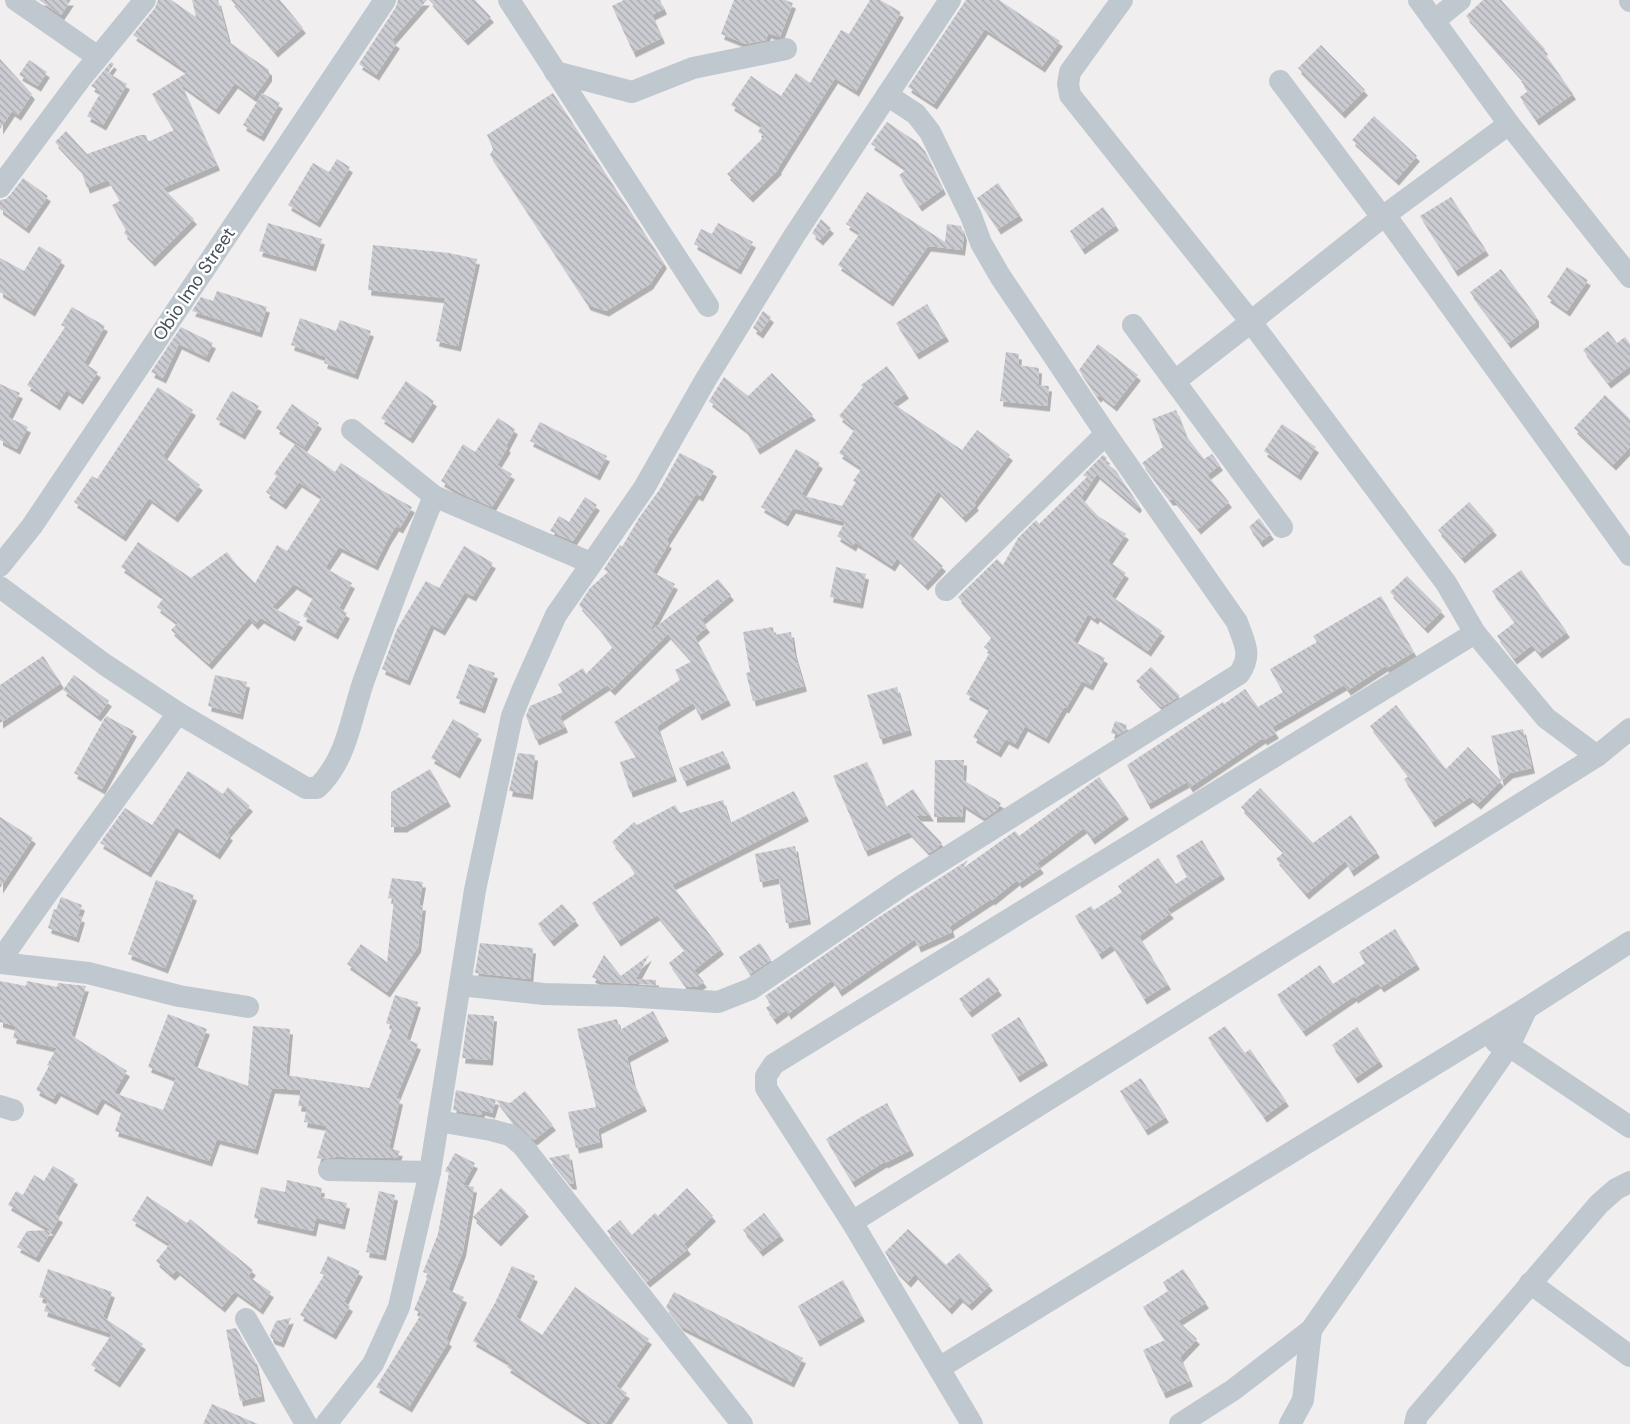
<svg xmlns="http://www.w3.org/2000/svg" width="1630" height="1424" viewBox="0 0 1630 1424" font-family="'DM Sans',sans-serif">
	<defs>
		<pattern id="building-back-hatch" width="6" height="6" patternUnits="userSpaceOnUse" patternTransform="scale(1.25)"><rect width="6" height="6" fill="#cbccd2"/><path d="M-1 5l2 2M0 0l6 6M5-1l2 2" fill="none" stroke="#a7a8ad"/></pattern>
		<filter id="shadow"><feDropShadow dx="3" dy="5.5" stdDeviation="0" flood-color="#0004"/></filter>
	</defs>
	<rect width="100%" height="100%" fill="#f0eeee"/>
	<g fill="url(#building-back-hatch)" filter="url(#shadow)">
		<path d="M39 0H71L61 15Z"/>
		<path d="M158 0H171L196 17 192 0H218L229 42 269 70V76L254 97 235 83 216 109 181 84 217 165 163 188 194 219 152 261 124 233 126 230 112 205 120 201 108 180 87 188 81 170 55 142 66 131 87 154 140 135H146L148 142 174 130 152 94 188 72 133 35 155 8Z"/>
		<path d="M231 0H280L303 28 275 52Z"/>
		<path d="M398 0H427L392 40 397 43 376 75 359 64 396 7Z"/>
		<path d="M429 0H475L491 17 465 40Z"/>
		<path d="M624 0H660L664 9 652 15 662 38 633 52 612 6Z"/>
		<path d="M734 0H785L793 3 780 37 768 33 766 40 746 44 721 34Z"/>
		<path d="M870 0H880L901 12 856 91 835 78 778 168 779 169 750 197 727 174 765 136 758 132 762 125 731 105 751 76 781 96 796 73 810 83 841 30 849 34Z"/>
		<path d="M966 0H999L1060 41 1042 67 985 29 934 104 908 87Z"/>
		<path d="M1483 0H1501L1545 49 1543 51 1573 94 1536 120 1520 97 1528 91 1521 81 1523 80 1466 16Z"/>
		<path d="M1321 45 1365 90 1342 113 1298 68Z"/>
		<path d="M0 59 32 94 18 115 12 111 0 129Z"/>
		<path d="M29 60 47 72 38 86 19 75Z"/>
		<path d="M111 62 114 64 108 73 127 84 103 125 87 116 101 92 91 86Z"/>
		<path d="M262 93 280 103 261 136 243 125Z"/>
		<path d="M553 93 664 263 650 284 606 311 588 305 490 155 493 149 487 135Z"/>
		<path d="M1374 116 1417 156 1396 180 1352 140Z"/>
		<path d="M887 122 918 143 925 151 943 189 919 206 899 175 907 169 871 144Z"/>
		<path d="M337 159 350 167 317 222 288 205 313 163 329 172Z"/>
		<path d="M24 177 23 178 48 196 26 228 0 209V200L6 199 10 195Z"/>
		<path d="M998 183 1020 215 998 229 977 198Z"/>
		<path d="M867 192 945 242 947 224 961 226 964 235 962 250 928 246 890 301 838 265 860 233 846 224Z"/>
		<path d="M1451 197 1486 250 1455 271 1420 216Z"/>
		<path d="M1103 207 1116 225 1082 249 1070 231Z"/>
		<path d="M821 219 831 228 820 240 812 233Z"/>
		<path d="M268 223 322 239 313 266 259 251Z"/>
		<path d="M718 223 753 242 738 269 694 244 701 229 712 234Z"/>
		<path d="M373 245 449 253 477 259 458 346 436 341 445 298 368 290Z"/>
		<path d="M39 246 62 260 32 311 0 292V258L24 271Z"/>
		<path d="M1567 267 1588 280 1567 311 1547 297Z"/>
		<path d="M1501 269 1536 316V322L1508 343 1470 292Z"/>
		<path d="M217 291 267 307 259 332 192 311 201 297 213 301Z"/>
		<path d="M927 304 946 336 916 354 896 323Z"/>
		<path d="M72 307 105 326 84 363 98 372 80 399 66 390 57 405 27 385 65 327 61 325Z"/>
		<path d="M763 311 771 317 760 333 753 328Z"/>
		<path d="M300 318 336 331 340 320 371 331 355 374 324 363 326 357 291 345Z"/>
		<path d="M181 327 213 343 206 357 179 344 163 378 151 372Z"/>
		<path d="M1608 331 1617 343 1625 337 1630 344V366L1608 383 1583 350Z"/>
		<path d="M1098 344 1138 375 1114 406 1100 395 1098 397 1096 395 1079 370Z"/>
		<path d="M1006 352 1019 354 1018 365 1039 368 1038 385 1049 386 1047 406 1000 401Z"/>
		<path d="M887 366 906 393 892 403 962 450 977 430 1010 455 974 503 976 505 963 517 938 491 909 535 943 566 925 585 897 558 892 566 855 542 853 546 837 536 845 522 793 508 785 521 761 507 796 449 820 463 801 495 842 506 856 482 853 481 862 468 839 453 855 429 839 416 863 387 861 385Z"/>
		<path d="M772 373 813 415 757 449 745 429 709 401 724 377 748 396Z"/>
		<path d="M406 381 434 401 410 438 381 418Z"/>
		<path d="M0 384 20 393 8 417 28 427 17 449 0 440Z"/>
		<path d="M158 387 193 410 163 456 200 485 175 517 149 498 123 536 74 502 92 476 97 479Z"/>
		<path d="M232 391 259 406 242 434 216 419Z"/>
		<path d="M1605 395 1630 419V447L1613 465 1574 428Z"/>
		<path d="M292 404 319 423 304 447 276 428Z"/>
		<path d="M1176 410 1186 436 1204 459 1212 454 1220 465 1207 475 1229 502 1198 529 1174 500H1170L1142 463 1163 447 1152 419Z"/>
		<path d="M498 418 515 429 506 446 508 447 497 465 512 474 492 507 462 494 441 481 463 444 475 452Z"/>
		<path d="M540 422 607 456 597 475 530 441Z"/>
		<path d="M1282 424 1316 447 1298 475 1264 451Z"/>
		<path d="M295 444 335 472 341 463 383 491 412 507 400 528 396 526 388 539 375 565 339 547 325 568 352 583 339 608 347 613 335 634 303 616 314 596 294 584 272 607 300 622 292 636 261 618 255 624 249 618 209 664 171 630 178 623 157 607 164 597 121 567 138 542 191 578 227 552 236 564 255 583 277 545 287 551 322 497 299 482 283 504 266 492 277 476 274 474Z"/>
		<path d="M680 453 714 471 700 496 696 494 666 541 669 543 652 572 675 584 649 632 718 579 731 595 701 620 707 627 695 637 728 700 699 715 693 703 657 726 674 776 630 792 620 762 636 757 614 722 680 680 675 670 692 661 668 634 612 690 607 685 560 716 565 727 536 740 526 716 530 706 563 692 558 684 583 668 586 674 613 647 597 625 579 605 590 588 608 572 604 569 620 545 622 547 639 518 660 489Z"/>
		<path d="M1103 455 1107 458 1105 462 1116 471 1139 505 1137 508 1097 474 1081 498 1098 516 1126 534 1108 561 1126 573 1111 596 1162 631 1148 651 1097 616 1095 619 1088 614 1073 641 1105 658 1090 685 1082 681 1066 708 1064 707 1046 738 1025 726 1015 744 1006 739 998 752 973 737 990 708 966 694 990 652 984 647 992 637 958 597 997 559 1003 565 1018 538 1036 520 1039 524 1087 477 1083 475Z"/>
		<path d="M585 497 597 505 573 541 550 531 559 516 569 522Z"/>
		<path d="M1469 502 1494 530 1462 558 1438 530Z"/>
		<path d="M1259 518 1271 534 1260 542 1249 527Z"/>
		<path d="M464 546 493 563 473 596 465 592 442 630 431 624 407 680 382 669 397 629 426 581 439 588Z"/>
		<path d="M836 567 866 574 860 603 830 597Z"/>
		<path d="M1521 570 1567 632 1539 653 1532 645 1514 659 1497 636 1515 622 1492 591Z"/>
		<path d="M1407 576 1442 611 1425 628 1390 592Z"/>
		<path d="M1381 596 1414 652 1387 668 1385 666 1348 690 1344 685 1272 727 1276 733 1264 740 1263 738 1190 787 1187 782 1148 804 1127 765 1223 702 1224 704 1245 689 1258 707 1283 692 1270 669 1317 642 1313 636Z"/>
		<path d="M773 627 774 635 791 632 794 652 804 686 753 701 746 673 750 672 743 632Z"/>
		<path d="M43 656 61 683 0 723V685Z"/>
		<path d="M469 664 495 673 482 708 456 698Z"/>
		<path d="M1151 667 1180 696 1161 707 1136 681Z"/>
		<path d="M74 675 109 701 98 716 63 690Z"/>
		<path d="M215 675 247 682 240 714 208 706Z"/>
		<path d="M897 687 909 730 880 739 867 695Z"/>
		<path d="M1396 705 1446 769 1468 747 1501 781 1478 804 1470 797 1432 822 1404 779 1409 776 1370 726Z"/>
		<path d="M106 716 134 731 102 789 74 773Z"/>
		<path d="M453 719 479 734 457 773 431 758Z"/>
		<path d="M1115 721 1127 725 1126 730 1117 735 1111 733Z"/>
		<path d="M1523 729 1532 768 1510 773 1501 781 1491 736Z"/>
		<path d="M723 751 728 763 684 781 679 768Z"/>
		<path d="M518 753 535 755 530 794 509 791Z"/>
		<path d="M935 760H964L963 780 1001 803 997 810 985 818 963 804 962 817H934Z"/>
		<path d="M867 762 886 807 913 789 931 816H916L942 843 937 848 929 853 909 832 865 851 833 776Z"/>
		<path d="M430 769 448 801 404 827H391V792Z"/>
		<path d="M188 771 223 794 228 787 250 806 227 833 230 835 217 854 176 827 148 872 100 843 125 808 152 825Z"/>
		<path d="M1099 777 1126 814 1092 839 1084 828 1037 863 1041 868 1019 883 1017 880 992 900 991 899 950 926 952 932 918 947 915 939 839 991 832 980 788 1014 786 1010 774 1019 766 1008 771 1004 765 996 876 919 968 860 963 868 1015 831 1019 836Z"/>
		<path d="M1260 788 1313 843 1351 815 1377 852 1351 871 1345 861 1306 894 1276 859 1284 852 1241 807Z"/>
		<path d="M794 791 806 816 672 885 721 949 694 970 704 982 696 987H686L669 963 685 950 657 915 618 941 592 903 635 874 627 860 612 842 634 822 637 825 675 805 680 813 723 800 730 823Z"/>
		<path d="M0 817 33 838 0 888Z"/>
		<path d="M1202 840 1222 874 1167 909 1171 913 1139 936 1168 984 1144 999 1112 945 1099 954 1075 916 1091 906 1094 910 1122 892 1118 886 1158 858 1176 884 1187 877 1176 856Z"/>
		<path d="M795 846 808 919 786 923 779 878 760 882 755 854Z"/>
		<path d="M392 878 423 882 419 905H423L418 947 387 992 347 964 361 944 387 962 394 899 388 898Z"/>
		<path d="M156 880 194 895 165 968 128 954Z"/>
		<path d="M61 897 82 905 78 916 82 917 76 937 48 928 54 909 56 910Z"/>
		<path d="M562 904 576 920 551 941 538 924Z"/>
		<path d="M1395 929 1417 964 1381 987 1378 983 1355 998 1354 996 1303 1031 1277 995 1320 965 1333 984 1365 963 1359 952Z"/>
		<path d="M480 943 533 948 530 979 475 973Z"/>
		<path d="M760 943 771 960 750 974 739 957Z"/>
		<path d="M604 955 621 976 649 955 636 979 656 980V985L602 982 592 977Z"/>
		<path d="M989 977 999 990 969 1012 959 999Z"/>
		<path d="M0 981 26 986 27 981 57 987 58 983 86 986 71 1035 127 1071 114 1093 163 1110 176 1078 148 1067 168 1014 207 1029 193 1066 248 1086 253 1026 290 1029 286 1075 369 1088 393 1026 386 1023 395 995 418 1002 406 1039 418 1044 396 1098 400 1099 389 1148 400 1151 397 1158 342 1157 336 1156V1157L322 1159 317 1158 327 1126 304 1122 307 1107 298 1106 301 1090 272 1088 255 1149 217 1139 209 1161 115 1131 122 1110 102 1098 95 1110 58 1091 53 1099 36 1090 49 1066 47 1065 57 1048 13 1038 16 1026 0 1022Z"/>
		<path d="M653 1011 666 1036 627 1057 633 1082 644 1106 598 1129 600 1142 576 1148 568 1112 596 1107 577 1029 617 1019 620 1030Z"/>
		<path d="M468 1014 494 1016 490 1060 462 1058Z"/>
		<path d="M1019 1017 1045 1060 1017 1077 991 1035Z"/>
		<path d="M1225 1026 1245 1053 1250 1049 1286 1101 1264 1117 1208 1038Z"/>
		<path d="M1357 1027 1380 1061 1355 1078 1332 1045Z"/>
		<path d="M1141 1078 1166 1117 1145 1130 1120 1091Z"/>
		<path d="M456 1090 510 1103 525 1091 553 1125 534 1140 513 1122 496 1100 492 1113 482 1110 481 1115 453 1110Z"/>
		<path d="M887 1103 911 1150 885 1163 884 1162 852 1182 826 1139 861 1117Z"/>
		<path d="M455 1153 475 1163 463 1185 474 1187 463 1251 448 1290 464 1297 446 1339 449 1341 409 1407 376 1387 422 1313 414 1310 429 1274 423 1272 438 1234 449 1173 445 1171Z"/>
		<path d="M569 1154 574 1184H570L549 1158Z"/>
		<path d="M53 1166 75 1179 55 1214 60 1217 36 1257 17 1247 27 1231 51 1230 8 1205 16 1191 23 1195 34 1175 44 1181Z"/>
		<path d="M287 1180 322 1188 320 1197 347 1203 342 1224 316 1218 313 1231 254 1218 261 1187 285 1192Z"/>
		<path d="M501 1188 526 1211 498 1241 473 1217Z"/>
		<path d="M687 1188 713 1216 684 1244 688 1249 647 1282 607 1231 620 1220 632 1235 655 1213 658 1216Z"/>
		<path d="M379 1191 395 1195 383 1255 366 1252Z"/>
		<path d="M147 1196 187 1223 190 1219 253 1270 248 1276 271 1292 260 1309 235 1291 222 1307 177 1270 172 1275 156 1261 170 1244 132 1220Z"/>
		<path d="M764 1213 781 1235 760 1251 743 1230Z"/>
		<path d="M908 1229 946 1265 959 1253 990 1285 969 1305 960 1297 949 1309 915 1274 908 1282 896 1270 885 1252Z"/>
		<path d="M328 1256 360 1271 344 1302 350 1306 333 1334 300 1315 324 1275 320 1273Z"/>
		<path d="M512 1266 535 1276 516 1317 542 1335 575 1287 649 1339 616 1386 627 1393 605 1424H592L507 1367 510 1363 473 1341 495 1303Z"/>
		<path d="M48 1269 112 1292 103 1317 143 1344 117 1382 91 1365 112 1334 44 1311 48 1300 39 1297Z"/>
		<path d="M1183 1269 1206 1303 1178 1321 1197 1339 1180 1357 1190 1381 1163 1393 1143 1350 1165 1340 1143 1307 1168 1291 1163 1282Z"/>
		<path d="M843 1280 862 1316 817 1341 798 1306Z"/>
		<path d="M674 1292 803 1358 791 1382 681 1326 666 1307Z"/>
		<path d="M291 1318 281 1342 272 1339 270 1335 276 1321Z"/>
		<path d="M236 1328 255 1361 262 1396 240 1401 226 1330Z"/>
		<path d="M212 1404 258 1424H203Z"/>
	</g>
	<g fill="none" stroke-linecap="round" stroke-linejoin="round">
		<g stroke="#bfc7cf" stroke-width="22">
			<path d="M16 0 98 57"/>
			<path d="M509 0 708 306"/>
			<path d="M1122 0 1070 72 1068 84 1070 95 1251 322 1175 381"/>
			<path d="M1419 0 1509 124 1630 277"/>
			<path d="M1630 0V1"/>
			<path d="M1434 21 1460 0"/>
			<path d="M555 72 632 92 693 68 786 49"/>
			<path d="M1280 81 1382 217"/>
			<path d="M1509 124 1385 215 1263 312 1251 322 1446 583 1475 633 1546 718 1597 756"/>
			<path d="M0 187 81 78 145 0"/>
			<path d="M1385 215 1630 555"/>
			<path d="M1133 325 1282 527"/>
			<path d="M352 430 434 496 591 563"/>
			<path d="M0 566 32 526 385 0"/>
			<path d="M0 587 104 664 178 713 306 788H317C348 759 351 715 365 677 387 616 410 556 434 496"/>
			<path d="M946 590 1106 434"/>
			<path d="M0 961C57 877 119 796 178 713"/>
			<path d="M0 963 88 973 179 996 248 1007"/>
			<path d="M460 985 544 994 624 996 718 1002 751 989 903 885 1239 674C1253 654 1244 643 1237 622L1106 434 1000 276 981 243 971 216 930 132 916 114 887 95"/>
			<path d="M1496 1042 1509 1046 1630 1127"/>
			<path d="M0 1106 13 1110"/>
			<path d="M438 1121 491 1130 510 1135 522 1145 742 1424"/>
			<path d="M329 1170 430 1172"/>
			<path d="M852 1222 1597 756 1630 729"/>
			<path d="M1530 1283 1630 1356"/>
			<path d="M246 1319 306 1424"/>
			<path d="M939 1368 1527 1008 1630 942"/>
			<path d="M326 1424 373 1364 399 1307 430 1172 475 890 512 716 522 691 556 615 644 488 706 379 794 236 950 0"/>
			<path d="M972 1424 852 1222 766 1088V1076L774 1064 1475 633"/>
			<path d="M1180 1424 1233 1390 1311 1330 1509 1046 1527 1008"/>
			<path d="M1290 1424 1303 1400 1311 1330"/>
			<path d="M1415 1424 1417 1416 1599 1204 1616 1189 1630 1182"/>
		</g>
	</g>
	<g text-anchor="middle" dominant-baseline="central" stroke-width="5" stroke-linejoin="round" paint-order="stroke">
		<g font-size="18" fill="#474f5a" stroke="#fff">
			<text transform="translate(194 284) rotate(-56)">Obio Imo Street</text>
		</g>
	</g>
</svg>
